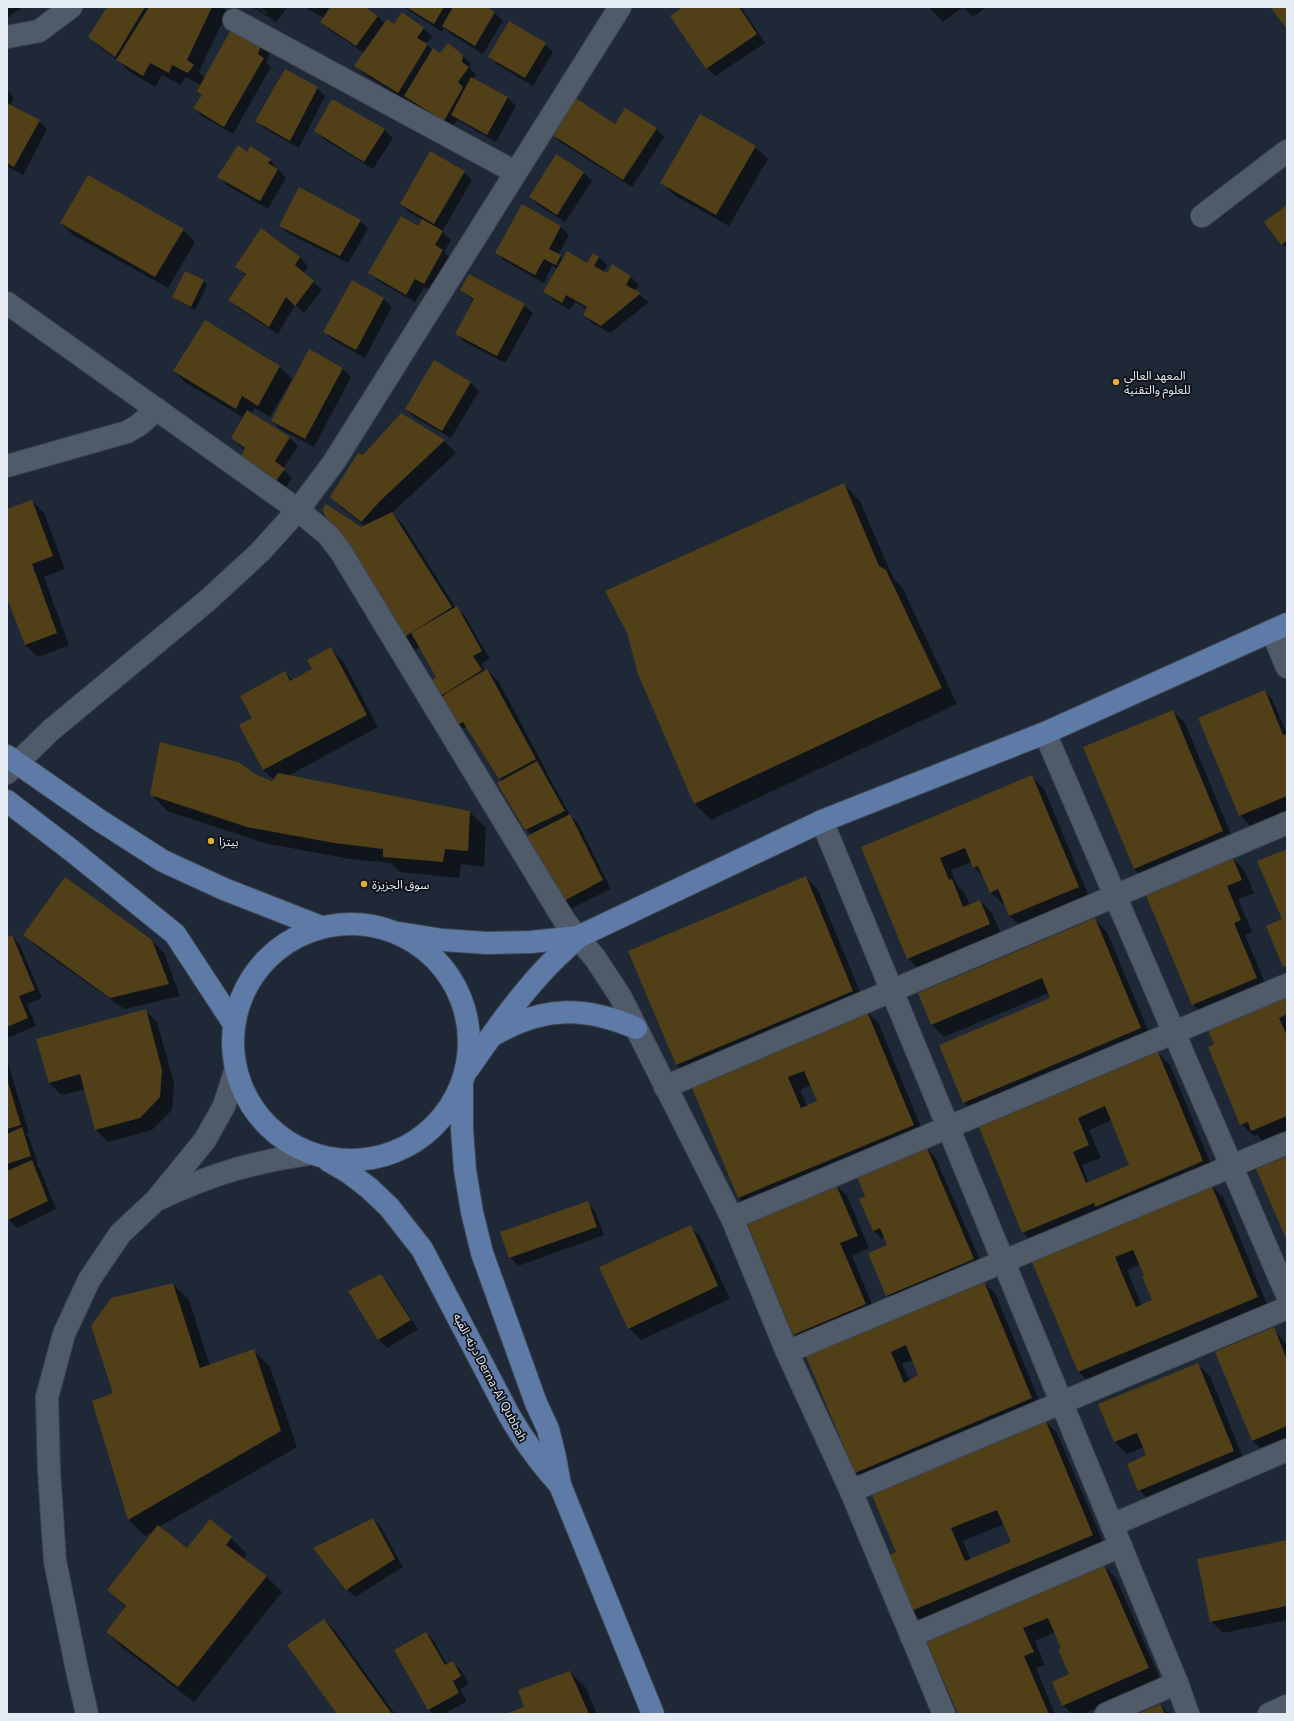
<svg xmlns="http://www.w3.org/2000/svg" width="1294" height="1721" viewBox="0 0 1294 1721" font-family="Commissioner,'Noto Sans Arabic',sans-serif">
	<rect width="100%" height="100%" fill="#1f2836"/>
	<g fill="#0007" fill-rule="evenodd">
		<path d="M7 7H23L8 17Z"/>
		<path d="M108 7H223L227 12 199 72 205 78 262 44 270 52 266 62 271 67 233 134 202 116 194 108 203 95 201 85 185 77 181 85 162 75 155 87 130 72 121 63 102 49 90 37Z"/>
		<path d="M253 7H256L267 14 268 13 259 7 287 8 276 22Z"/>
		<path d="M304 7H329L324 17H325L332 7H363L378 16 385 24 394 26 402 13 424 29 432 37 426 44 433 50 441 54 463 56 471 64 470 69 476 75 473 80 508 98 516 106 496 142 457 120 452 129 413 104 408 99 407 101 364 74 356 66 364 53 330 30 321 22 324 18Z"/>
		<path d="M404 7H485L495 13 503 21 483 54 451 34 444 28 442 32Z"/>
		<path d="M685 7H741L765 43 715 76 707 68Z"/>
		<path d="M929 7H963L943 22Z"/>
		<path d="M963 7H986L973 17Z"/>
		<path d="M545 44 553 52 533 86 498 65 490 56Z"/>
		<path d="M317 88 325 96 299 148 265 129 257 121Z"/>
		<path d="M7 90 14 98 10 106 39 121 47 129 23 175 7 166Z"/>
		<path d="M332 100 385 130 393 138 373 169 324 139 316 131Z"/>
		<path d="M615 125 656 129 664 137 632 187 560 142 552 133Z"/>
		<path d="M755 147 768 159 729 226 674 195 662 183Z"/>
		<path d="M247 153 270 160 286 178 268 209 227 185 219 177Z"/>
		<path d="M556 155 584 173 592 181 565 222 538 205 530 197Z"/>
		<path d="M464 172 472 180 442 232 451 240 444 252 451 259 432 291 424 287 415 302 378 281 370 272 418 228 423 220 409 212 401 204Z"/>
		<path d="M522 206 561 227 569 235 558 255 563 259 587 264 599 257 607 265 603 272 607 274 612 266 631 277 639 285 635 291 649 302 610 333 592 323 584 315 587 309 575 302 570 310 553 300 545 292 558 269 552 266 544 283 505 261 497 253Z"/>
		<path d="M1287 206V253L1285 250 1287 249 1265 222Z"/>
		<path d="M360 220 368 229 348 263 289 234 281 226Z"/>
		<path d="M61 223 183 230 195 242 168 288 73 235Z"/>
		<path d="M300 258 308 266 303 273 322 290 304 313 295 305 278 334 238 308 230 300 246 276 237 266Z"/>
		<path d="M203 281 207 285 195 310 177 300 173 297Z"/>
		<path d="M352 282 384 299 392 307 365 358 333 340 324 332Z"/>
		<path d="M461 290 524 305 533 313 505 363 465 342 456 334 474 301Z"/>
		<path d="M252 351 259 353 279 366 292 379 270 417 255 408 251 414 290 438 298 446 283 469 292 478 284 490 232 438 244 418 186 383 174 371Z"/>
		<path d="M310 351 343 369 351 377 314 447 280 429 272 421Z"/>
		<path d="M435 362 471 383 479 391 451 438 414 417 406 409Z"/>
		<path d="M401 414 444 441 456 453 392 513 404 526 456 608 465 616 490 659 481 664 485 671 487 670 499 682 547 772H546L570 815 578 823 611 889 570 909 562 901 531 834 526 829 503 782 467 726 457 731 439 703 438 677 420 647 411 653 361 528 365 526 344 510 331 497 363 456Z"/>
		<path d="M844 485 860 501 893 578 902 587 957 704 711 820 695 804 639 673Z"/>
		<path d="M32 501 44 513 65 569 44 577 69 645 38 657 25 645 7 595V510Z"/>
		<path d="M331 649 343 661 378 727 288 776 470 812 486 828 484 867 461 864 459 878 400 872 391 863 350 859 264 843 167 811 151 794 256 776 273 782 274 780 263 770 253 719 285 673 292 680 313 669Z"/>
		<path d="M1264 691 1272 699 1287 734V813L1252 828 1240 815Z"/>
		<path d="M1173 711 1185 723 1235 844 1147 881 1134 869Z"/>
		<path d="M1032 777 1044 789 1090 899 1022 928 1010 916 1005 903 1003 904 990 892 984 878 974 867 972 862 951 870 957 885 964 892 970 905 980 901 992 913 1002 936 920 970 908 958 862 848Z"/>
		<path d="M1232 858 1244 870 1254 893 1238 899 1252 932 1245 935 1268 990 1205 1017 1193 1004Z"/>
		<path d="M806 877 818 890 865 1004 689 1077 677 1065 630 951Z"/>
		<path d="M1095 919 1107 932 1152 1040 976 1114 964 1102 1052 999 1049 993 944 1037 932 1025 919 993Z"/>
		<path d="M25 935 152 941 164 953 180 996 124 1009 37 947Z"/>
		<path d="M12 936 20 945 42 998 27 1004 36 1026 7 1038V939Z"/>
		<path d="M1287 996V1133L1264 1143 1257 1135 1254 1136 1241 1124 1210 1047Z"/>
		<path d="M145 1010 157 1022 174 1083 172 1110 152 1130 108 1142 96 1130 85 1089 62 1095 49 1083Z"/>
		<path d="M865 1010 878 1022 925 1137 751 1210 739 1198 691 1084ZM811 1085 818 1102 807 1106 800 1090Z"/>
		<path d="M1158 1053 1170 1065 1215 1174 1031 1241 1023 1232 980 1127ZM1112 1120 1130 1166 1089 1183 1082 1165 1101 1158 1089 1130Z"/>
		<path d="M7 1060 29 1133 26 1134 29 1137 38 1164 36 1165 40 1169 56 1209 17 1228 9 1220 7 1215Z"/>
		<path d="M927 1149 935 1157 985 1271 899 1307 887 1295 889 1245 885 1237 882 1239 874 1231 860 1199Z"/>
		<path d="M835 1184 847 1196 869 1248 852 1256 877 1316 806 1346 794 1334Z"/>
		<path d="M1211 1185 1223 1197 1269 1309 1091 1384 1079 1372 1034 1262ZM1140 1264 1153 1301 1142 1306 1127 1270Z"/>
		<path d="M587 1203 595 1211 604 1235 518 1266 510 1257Z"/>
		<path d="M690 1226 702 1239 730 1299 641 1340 629 1328Z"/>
		<path d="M380 1275 388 1283 418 1329 387 1348 379 1340 350 1291Z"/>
		<path d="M982 1281 995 1293 1043 1410 868 1484 855 1472 807 1355ZM913 1360 920 1375 910 1381 902 1364Z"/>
		<path d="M173 1284 189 1300 210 1366 254 1351 270 1367 297 1447 159 1527 188 1549 231 1538 247 1554 243 1559 266 1576 282 1592 194 1702 123 1648 107 1632 126 1608 108 1590 156 1529 145 1536 129 1520 93 1402 114 1394Z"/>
		<path d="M1273 1329 1287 1344V1443L1265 1453 1252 1440Z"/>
		<path d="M1197 1364 1210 1376 1245 1463 1151 1502 1139 1490 1148 1456 1144 1447 1127 1454 1115 1442 1100 1405Z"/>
		<path d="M1045 1421 1057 1433 1105 1547 924 1623 912 1611 897 1553ZM1004 1524 1012 1542 971 1560 963 1541Z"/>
		<path d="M373 1519 381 1527 403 1567 355 1597 347 1589Z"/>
		<path d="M1287 1541V1620L1223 1633 1211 1621Z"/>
		<path d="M1104 1566 1116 1578 1161 1681 1083 1714H1072L1063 1705 1070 1675 1063 1649 1055 1632 1035 1641 1045 1665 1036 1668 1055 1714H959L1011 1601 1015 1605Z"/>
		<path d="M324 1620 336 1632 395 1714H338Z"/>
		<path d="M426 1633 434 1641 447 1665 452 1662 461 1670 469 1684 460 1689 467 1701 444 1714H433L429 1710 395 1650Z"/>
		<path d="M570 1672 586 1688 597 1714H508L525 1707Z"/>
		<path d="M1160 1705 1169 1714H1141Z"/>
	</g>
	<g fill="#513f18" fill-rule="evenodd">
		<path d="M107 7H145L115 57 88 37Z"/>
		<path d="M149 7H212L187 60 194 65 188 73 172 65 169 73 150 63 143 76 116 60Z"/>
		<path d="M331 7H365L378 16 356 46 320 22Z"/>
		<path d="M406 7H444L434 24Z"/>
		<path d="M453 7H487L495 12 475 46 442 26Z"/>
		<path d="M683 7H739L757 34 706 69 670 16Z"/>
		<path d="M1270 7H1287V29Z"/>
		<path d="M402 12 424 28 417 38 428 44 398 93 354 66 387 19 394 24Z"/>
		<path d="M509 21 546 43 525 78 488 57Z"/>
		<path d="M233 26 262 43 258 54 264 58 224 127 193 108 202 95 197 91Z"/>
		<path d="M448 43 463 55 462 62 469 67 458 82 463 87 444 121 404 96 433 48 440 53Z"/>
		<path d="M285 69 318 87 290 141 255 121Z"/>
		<path d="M471 77 508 97 487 135 451 115Z"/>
		<path d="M574 97 615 124 625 108 657 128 623 180 551 134Z"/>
		<path d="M332 99 385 129 364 162 314 131Z"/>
		<path d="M7 103 40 120 14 167 7 163Z"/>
		<path d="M700 114 756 146 716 215 660 183Z"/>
		<path d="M238 145 247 152 250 146 271 159 268 163 278 169 260 201 217 177Z"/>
		<path d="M430 151 465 171 434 224 400 204Z"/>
		<path d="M556 154 584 172 557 215 529 197Z"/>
		<path d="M88 175 184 229 155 277 60 223Z"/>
		<path d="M299 187 361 220 340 256 279 226Z"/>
		<path d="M522 204 561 226 549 249 561 255 556 265 544 259 535 275 495 253Z"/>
		<path d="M1287 205V241L1281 245 1264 222Z"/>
		<path d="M401 216 418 226 422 219 443 231 435 245 443 250 424 284 415 279 406 295 368 273Z"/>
		<path d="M261 228 300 257 295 265 314 281 295 306 286 297 269 327 228 300 246 274 235 267Z"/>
		<path d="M567 251 587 263 593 253 599 257 594 266 607 273 612 264 631 276 626 285 641 293 601 326 583 315 587 307 566 295 562 303 543 292Z"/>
		<path d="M185 271 204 280 191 307 172 297Z"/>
		<path d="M469 274 525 304 497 356 455 334 474 299 460 290Z"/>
		<path d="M352 280 384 298 356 350 323 332Z"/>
		<path d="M205 320 280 366 258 406 242 396 236 409 173 371Z"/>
		<path d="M309 349 343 368 305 439 271 421Z"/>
		<path d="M434 360 471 382 442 431 405 409Z"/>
		<path d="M247 410 290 437 275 461 285 469 275 482 239 460 245 448 231 438Z"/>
		<path d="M401 413 445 440 380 501 361 522 330 497 358 453 363 455Z"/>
		<path d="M844 483 879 566 886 570 942 688 694 804 638 674 627 633 605 591Z"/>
		<path d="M32 500 53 556 32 564 57 633 25 645 7 598V509Z"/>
		<path d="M326 504 361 527 392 512 452 607 398 641 322 510Z"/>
		<path d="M457 606 482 651 473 656 482 670 434 700 426 684 436 677 411 633Z"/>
		<path d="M331 647 367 715 263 770 239 725 252 718 240 696 285 671 290 681 312 669 307 660Z"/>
		<path d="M487 669 536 759 499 779 463 722 452 728 437 701 448 692Z"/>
		<path d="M1265 690 1283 735 1287 734V796L1239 816 1198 718Z"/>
		<path d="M1173 710 1223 831 1134 869 1083 747Z"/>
		<path d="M160 742 238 762 257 775 272 781 278 773 470 811 468 851 445 849 443 862 383 857V849L334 843 247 827 150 795Z"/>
		<path d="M537 761 565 811 525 830 497 783Z"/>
		<path d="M1032 775 1079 887 1009 916 998 889 990 893 978 866 973 868 965 848 940 858 949 880 952 879 963 907 980 900 990 924 907 959 861 847Z"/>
		<path d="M570 814 603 880 562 902 527 836Z"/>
		<path d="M1287 849V965L1283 967 1266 926 1282 919 1257 861Z"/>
		<path d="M1232 856 1242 880 1227 886 1241 920 1234 923 1257 978 1192 1005 1145 893Z"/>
		<path d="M806 876 853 991 676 1065 628 951Z"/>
		<path d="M65 877 152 940 169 984 110 998 23 935Z"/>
		<path d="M1095 918 1141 1028 963 1103 939 1045 1050 998 1042 978 931 1025 918 993Z"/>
		<path d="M12 935 35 990 19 996 28 1018 7 1027V937Z"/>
		<path d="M1287 994V1014L1279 1018 1287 1036V1116L1251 1131 1248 1122 1240 1125 1208 1047 1214 1044 1207 1028Z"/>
		<path d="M146 1009 162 1070 160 1097 140 1118 95 1130 80 1074 49 1083 36 1039Z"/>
		<path d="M866 1009 914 1125 738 1198 690 1083ZM804 1071 817 1101 801 1108 788 1077Z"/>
		<path d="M1158 1052 1203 1161 1095 1207 1094 1203 1022 1233 979 1127ZM1105 1106 1129 1165 1086 1183 1073 1152 1089 1145 1078 1118Z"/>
		<path d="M7 1079 21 1125 7 1129Z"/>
		<path d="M22 1127 31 1156 7 1164V1134Z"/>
		<path d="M927 1148 974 1259 886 1296 868 1253 887 1245 880 1228 873 1231 859 1199 865 1196 857 1177Z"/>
		<path d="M1287 1156V1241L1256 1169Z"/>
		<path d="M32 1160 48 1201 8 1220 7 1171Z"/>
		<path d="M835 1182 858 1236 840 1243 866 1304 793 1335 746 1220Z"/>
		<path d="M1211 1184 1258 1297 1078 1372 1032 1262 1089 1238 1088 1235ZM1133 1250 1144 1275 1142 1276 1152 1300 1136 1307 1115 1257Z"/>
		<path d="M588 1201 597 1227 509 1258 500 1232Z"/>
		<path d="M691 1225 718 1286 628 1329 599 1267Z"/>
		<path d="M381 1274 411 1320 378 1340 348 1291Z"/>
		<path d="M983 1279 1032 1398 855 1473 805 1354ZM906 1345 918 1375 904 1383 891 1352Z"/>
		<path d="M173 1283 200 1368 254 1349 281 1431 128 1520 92 1401 113 1393 91 1326 111 1298Z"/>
		<path d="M1274 1327 1287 1360V1426L1252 1441 1215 1352Z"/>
		<path d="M1198 1363 1234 1451 1138 1491 1127 1464 1146 1455 1137 1433 1114 1442 1098 1404Z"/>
		<path d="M1045 1419 1093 1535 911 1611 887 1556 896 1552 871 1493ZM997 1510 1011 1542 965 1561 951 1528Z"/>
		<path d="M373 1518 395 1559 346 1590 313 1548Z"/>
		<path d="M210 1519 232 1537 226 1545 267 1576 178 1687 106 1632 126 1606 107 1590 158 1525 187 1548Z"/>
		<path d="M1287 1540V1606L1210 1622 1197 1559Z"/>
		<path d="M1104 1565 1149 1668 1062 1706 1052 1682 1069 1674 1058 1650 1061 1648 1048 1618 1023 1628 1034 1652 1024 1656 1049 1714H958L925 1638 1011 1600 1013 1605Z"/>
		<path d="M324 1619 392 1714H337L287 1645Z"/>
		<path d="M426 1632 445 1665 453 1661 461 1676 453 1681 459 1693 428 1710 394 1650Z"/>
		<path d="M570 1671 589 1714H505L524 1707 518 1690Z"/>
		<path d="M1160 1704 1165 1714H1138Z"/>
	</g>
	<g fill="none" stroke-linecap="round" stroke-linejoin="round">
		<defs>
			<g id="minor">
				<path d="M234 20 515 172"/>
				<path d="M7 37 39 31 71 7"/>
				<path d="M1202 216 1287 151"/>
				<path d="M7 303 298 510 328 535 341 552 555 905 566 923 595 958 620 996 732 1218 787 1352 851 1491 944 1714"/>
				<path d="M7 466 127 432 139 425 157 409"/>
				<path d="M1272 631 1287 667"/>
				<path d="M1045 733 1287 1295"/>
				<path d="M7 773 51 730 208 600 260 552 298 510 334 462 620 7"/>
				<path d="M822 821 1177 1683 1188 1714"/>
				<path d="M665 1087 1287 823"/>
				<path d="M161 1198C212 1174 253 1162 308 1154"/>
				<path d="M732 1218 1287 985"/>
				<path d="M787 1352 1287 1143"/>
				<path d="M851 1491 1287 1308"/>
				<path d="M1112 1525 1287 1450"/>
				<path d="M911 1636 1121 1546"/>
				<path d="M87 1714 76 1665 55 1561 49 1471 47 1397 64 1334 89 1280 120 1234 156 1200 205 1140 224 1106 236 1069"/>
				<path d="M1106 1714 1177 1683"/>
				<path d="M1269 1714 1287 1706"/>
			</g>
			<g id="major">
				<path d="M7 756 99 820 163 861 224 889 321 927"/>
				<path d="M7 801 71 850 175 934 234 1024"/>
				<circle cx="351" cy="1042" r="118"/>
				<path d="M399 933 443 940 487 943 531 942 578 937 822 821 1045 733 1287 624"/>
				<path d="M495 1034C544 1006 585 1006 636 1028"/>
				<path d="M468 1069C492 1035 516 1000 545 969 555 958 567 948 578 937"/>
				<path d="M462 1088V1129L465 1170 472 1212 482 1253 536 1403 548 1429 555 1457 560 1485"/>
				<path d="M329 1161 348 1172 369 1188 389 1207 422 1249 509 1415C524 1441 540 1463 560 1485L653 1714"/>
			</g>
		</defs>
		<use href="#minor" stroke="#3d4551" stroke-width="24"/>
		<use href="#major" stroke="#3d4551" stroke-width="24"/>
		<use href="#minor" stroke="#505b6a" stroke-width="22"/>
		<use href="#major" stroke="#5e7ba7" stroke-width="22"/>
	</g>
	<g fill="#e3ae34" stroke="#0d1117" stroke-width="1.5">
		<circle cx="1116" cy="382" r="4"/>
		<circle cx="211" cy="841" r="4"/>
		<circle cx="364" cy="884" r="4"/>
	</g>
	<g text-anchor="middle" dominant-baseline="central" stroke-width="3.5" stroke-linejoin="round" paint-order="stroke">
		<g font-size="12" fill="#e5ebf4" stroke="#0d1117" text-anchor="start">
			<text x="1124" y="375">المعهد العالي<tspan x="1124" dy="14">للعلوم والتقنية</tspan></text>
			<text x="219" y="841">بيتزا</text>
			<text x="372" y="884">سوق الجزيزة</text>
		</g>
		<g font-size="12" fill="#e5ebf4" stroke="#0d1117">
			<text transform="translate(491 1377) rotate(62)">درنه-القبه Derna-Al Qubbah</text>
		</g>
	</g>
	<rect width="1294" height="1721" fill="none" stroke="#e5ebf4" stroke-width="16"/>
</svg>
